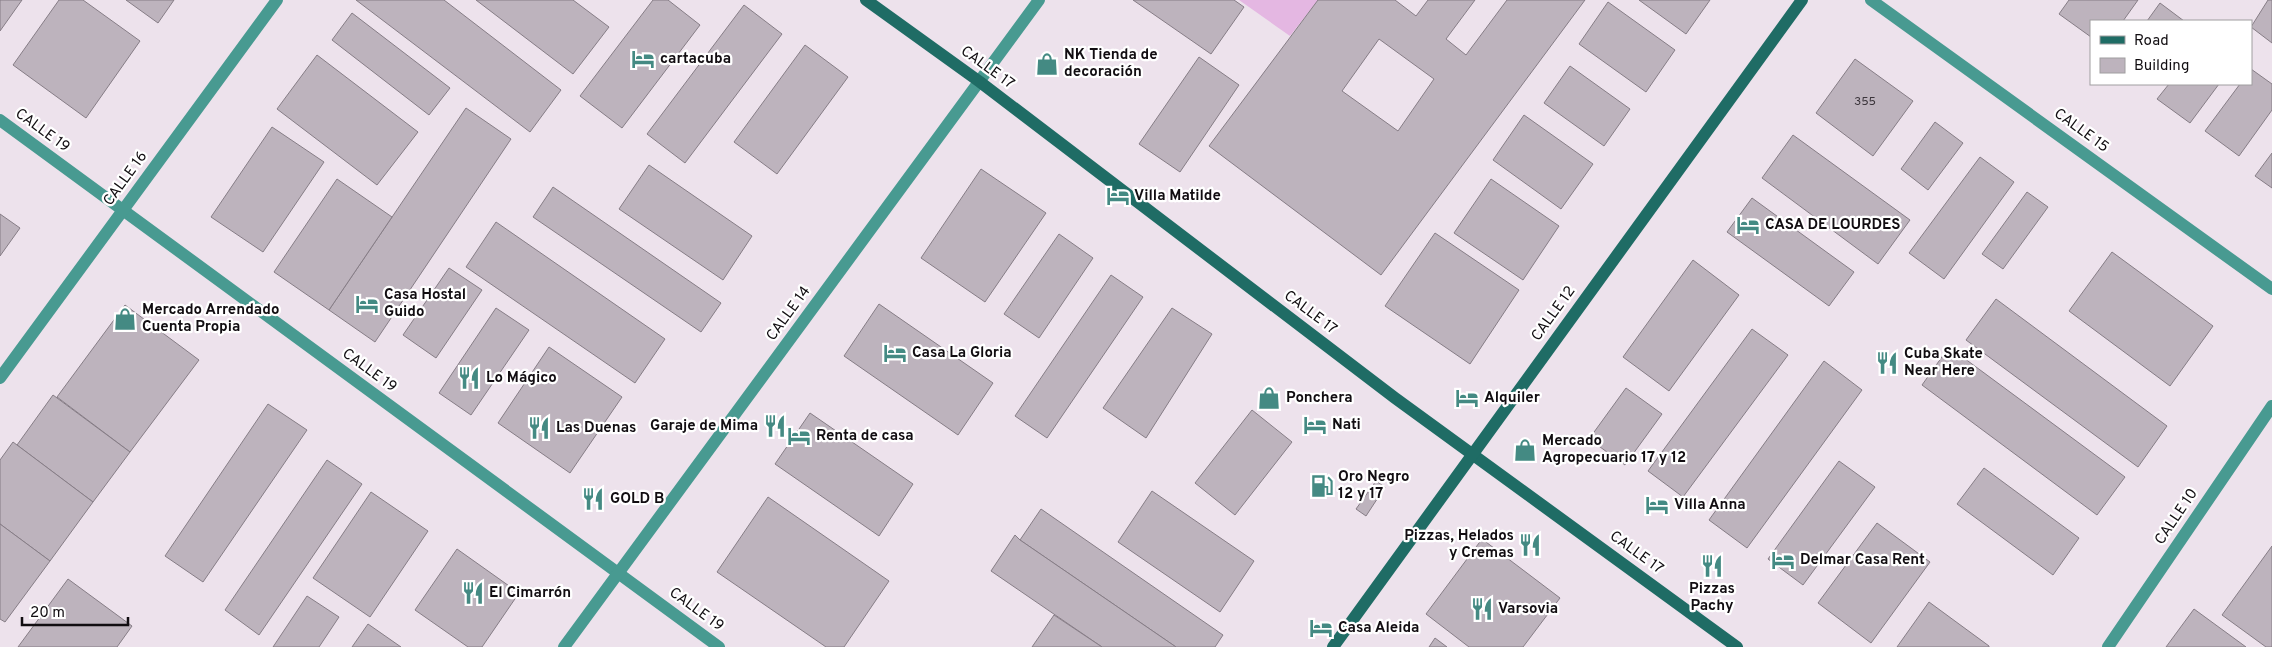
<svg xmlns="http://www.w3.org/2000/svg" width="2272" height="647" viewBox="0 0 2272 647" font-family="Overpass,sans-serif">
	<rect width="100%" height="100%" fill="#ede2ec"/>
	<path fill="#e4b7e2" d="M1239 0H1318L1290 36Z"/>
	<g fill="#bdb3bd" stroke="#867d86" fill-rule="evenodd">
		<path d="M0 0H22L0 31Z"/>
		<path d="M59 0H83L140 41 86 118 13 65Z"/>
		<path d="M126 0H174L158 23Z"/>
		<path d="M356 0H444L561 90 530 132Z"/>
		<path d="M476 0H573L609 27 573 74Z"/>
		<path d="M653 0H668L700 25 622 128 580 96Z"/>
		<path d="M1133 0H1234L1244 7 1211 54Z"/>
		<path d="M1318 0H1395L1416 16 1428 0H1475L1446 39 1466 55 1507 0H1585L1381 275 1209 146ZM1379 39 1434 79 1398 131 1342 91Z"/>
		<path d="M1639 0H1710L1686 34Z"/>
		<path d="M2069 0H2138L2123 21H2091V37L2059 14Z"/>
		<path d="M2268 0H2272V43L2251 27Z"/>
		<path d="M1608 2 1675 50 1646 92 1579 44Z"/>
		<path d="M2160 3 2184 21H2147Z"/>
		<path d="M744 5 782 34 685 163 647 134Z"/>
		<path d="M352 13 450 88 429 115 332 40Z"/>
		<path d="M805 45 848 77 777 174 734 142Z"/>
		<path d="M317 55 418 132 377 185 277 109Z"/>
		<path d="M1199 57 1239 85 1180 172 1139 144Z"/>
		<path d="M1855 59 1913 101 1873 156 1816 113Z"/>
		<path d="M1570 66 1630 109 1604 146 1544 103Z"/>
		<path d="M2251 69 2272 84V110L2239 156 2205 131 2240 84H2251Z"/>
		<path d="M2169 84H2219L2190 123 2157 99Z"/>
		<path d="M466 108 511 139 375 342 329 310Z"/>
		<path d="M1524 115 1593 164 1561 209 1493 160Z"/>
		<path d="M1935 122 1963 143 1928 190 1901 169Z"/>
		<path d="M272 127 324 162 263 252 211 217Z"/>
		<path d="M1793 135 1910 220 1878 264 1762 178Z"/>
		<path d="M2272 153V188L2255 176Z"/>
		<path d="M1980 157 2014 182 1944 279 1909 253Z"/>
		<path d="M649 165 752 236 723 280 619 209Z"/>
		<path d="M981 169 1046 213 985 302 921 258Z"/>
		<path d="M337 179 392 217 329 310 274 272Z"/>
		<path d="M1491 179 1559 226 1523 280 1454 233Z"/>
		<path d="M553 187 721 303 701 332 533 217Z"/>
		<path d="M2027 192 2048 207 2003 269 1982 254Z"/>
		<path d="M1752 198 1854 272 1829 306 1727 232Z"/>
		<path d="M0 214 20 228 0 256Z"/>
		<path d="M496 222 665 339 635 383 466 267Z"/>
		<path d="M1435 233 1519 290 1470 364 1385 306Z"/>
		<path d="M1059 234 1093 258 1039 338 1004 314Z"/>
		<path d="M2112 252 2213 326 2170 386 2069 311Z"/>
		<path d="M1693 260 1739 295 1669 391 1623 357Z"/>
		<path d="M449 268 482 290 436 358 403 335Z"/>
		<path d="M1111 275 1143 297 1047 438 1015 416Z"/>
		<path d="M1996 299 2167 426 2138 467 1966 340Z"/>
		<path d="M879 304 993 383 958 435 844 356Z"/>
		<path d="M125 305 199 360 130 452 57 397Z"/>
		<path d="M496 308 529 330 471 415 439 393Z"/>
		<path d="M1172 308 1212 334 1146 438 1103 408Z"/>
		<path d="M1752 329 1788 355 1683 497 1648 471Z"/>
		<path d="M549 347 622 397 570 473 498 423Z"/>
		<path d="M1949 347 2125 477 2097 515 1922 385Z"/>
		<path d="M1824 361 1862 390 1747 548 1709 520Z"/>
		<path d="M1626 388 1662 414 1625 465 1589 439Z"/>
		<path d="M53 395 130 452 93 502 17 445Z"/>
		<path d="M268 404 307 430 203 582 165 556Z"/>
		<path d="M1252 410 1292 442 1235 515 1195 483Z"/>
		<path d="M810 413 913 484 879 536 775 464Z"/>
		<path d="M13 442 93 502 50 561 0 524V460Z"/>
		<path d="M327 460 362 484 259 635 225 610Z"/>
		<path d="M1839 461 1875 487 1803 585 1768 559Z"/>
		<path d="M1984 468 2079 538 2053 575 1957 504Z"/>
		<path d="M1376 481 1385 487 1366 516 1356 509Z"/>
		<path d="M1152 491 1254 561 1220 612 1118 542Z"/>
		<path d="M371 492 428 531 370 617 313 578Z"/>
		<path d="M768 497 889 581 844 647H826L717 572Z"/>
		<path d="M1041 509 1223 635 1215 647H1176L1020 540Z"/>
		<path d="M1877 523 1930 562 1871 643 1818 603Z"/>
		<path d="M0 524 50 561 5 622 0 619Z"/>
		<path d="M1015 535 1020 540 1176 647H1102L991 571Z"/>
		<path d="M1482 539 1560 598 1523 647H1469L1426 614Z"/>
		<path d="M2272 546V647H2266L2222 615Z"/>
		<path d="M457 549 519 593 482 647H468L415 610Z"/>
		<path d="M68 579 132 626 117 647H18Z"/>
		<path d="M307 596 339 617 319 647H273Z"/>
		<path d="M1929 602 1989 646V647H1897Z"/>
		<path d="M2194 609 2246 647H2166Z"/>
		<path d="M1054 615 1102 647H1032Z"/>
		<path d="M368 624 401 647H352Z"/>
		<path d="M1435 638 1447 647H1429Z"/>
	</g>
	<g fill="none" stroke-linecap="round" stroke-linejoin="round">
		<g stroke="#489a91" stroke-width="12">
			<path d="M1871 0 2272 289"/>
			<path d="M0 120 719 647"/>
			<path d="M0 378 277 0"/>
			<path d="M564 647 1039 0"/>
			<path d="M2108 647 2272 406"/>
		</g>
		<g stroke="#1f6c65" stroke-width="12">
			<path d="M866 0 980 82 1395 398 1737 647"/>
			<path d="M1333 647 1802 0"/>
		</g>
	</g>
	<defs>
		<symbol id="hotel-bare" viewBox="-9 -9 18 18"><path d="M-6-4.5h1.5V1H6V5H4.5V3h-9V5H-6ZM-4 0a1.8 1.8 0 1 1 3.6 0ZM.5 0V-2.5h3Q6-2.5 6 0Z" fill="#448a83" stroke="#fff" stroke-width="2.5" paint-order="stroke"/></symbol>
		<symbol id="shop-bare" viewBox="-9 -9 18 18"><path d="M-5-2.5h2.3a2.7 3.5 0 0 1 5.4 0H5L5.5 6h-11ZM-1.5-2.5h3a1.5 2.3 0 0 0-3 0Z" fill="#448a83" stroke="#fff" stroke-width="2.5" paint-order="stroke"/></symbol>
		<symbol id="restaurant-bare" viewBox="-9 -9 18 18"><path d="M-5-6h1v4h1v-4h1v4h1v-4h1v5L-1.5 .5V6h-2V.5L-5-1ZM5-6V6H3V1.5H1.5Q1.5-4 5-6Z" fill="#448a83" stroke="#fff" stroke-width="2.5" paint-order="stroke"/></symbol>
		<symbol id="fuel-bare" viewBox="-9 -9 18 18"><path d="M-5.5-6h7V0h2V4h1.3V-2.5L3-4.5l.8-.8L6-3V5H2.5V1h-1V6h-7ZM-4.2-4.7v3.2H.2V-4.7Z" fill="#448a83" stroke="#fff" stroke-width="2.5" paint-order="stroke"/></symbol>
	</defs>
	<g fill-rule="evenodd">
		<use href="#hotel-bare" x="627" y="43" width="32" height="32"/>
		<use href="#shop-bare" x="1031" y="48" width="32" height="32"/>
		<use href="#hotel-bare" x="1102" y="180" width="32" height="32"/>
		<use href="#hotel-bare" x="1732" y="209" width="32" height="32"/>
		<use href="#hotel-bare" x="351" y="288" width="32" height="32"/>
		<use href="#shop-bare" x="109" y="303" width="32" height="32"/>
		<use href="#hotel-bare" x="879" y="337" width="32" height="32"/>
		<use href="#restaurant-bare" x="1871" y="347" width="32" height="32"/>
		<use href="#restaurant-bare" x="453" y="362" width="32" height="32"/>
		<use href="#shop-bare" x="1253" y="382" width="32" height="32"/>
		<use href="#hotel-bare" x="1451" y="382" width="32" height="32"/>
		<use href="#hotel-bare" x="1299" y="409" width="32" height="32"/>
		<use href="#restaurant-bare" x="759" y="410" width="32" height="32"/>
		<use href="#restaurant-bare" x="523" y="412" width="32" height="32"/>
		<use href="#hotel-bare" x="783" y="420" width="32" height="32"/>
		<use href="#shop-bare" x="1509" y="434" width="32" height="32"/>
		<use href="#fuel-bare" x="1306" y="470" width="32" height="32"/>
		<use href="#restaurant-bare" x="577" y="483" width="32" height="32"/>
		<use href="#hotel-bare" x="1641" y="489" width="32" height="32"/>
		<use href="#restaurant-bare" x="1514" y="529" width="32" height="32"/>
		<use href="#hotel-bare" x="1767" y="544" width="32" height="32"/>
		<use href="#restaurant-bare" x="1696" y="550" width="32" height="32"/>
		<use href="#restaurant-bare" x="457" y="577" width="32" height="32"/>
		<use href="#restaurant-bare" x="1466" y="593" width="32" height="32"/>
		<use href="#hotel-bare" x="1305" y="612" width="32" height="32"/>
	</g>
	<g text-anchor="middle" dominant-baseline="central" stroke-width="4.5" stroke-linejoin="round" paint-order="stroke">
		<g font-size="12" fill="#3c363c">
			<text x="1865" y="102">355</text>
		</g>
		<g font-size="15" font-weight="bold" fill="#110d11" stroke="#fff" text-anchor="start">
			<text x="1064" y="55">NK Tienda de<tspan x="1064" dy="17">decoración</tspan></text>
			<text x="660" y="59">cartacuba</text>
			<text x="1134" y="196">Villa Matilde</text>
			<text x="1765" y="225">CASA DE LOURDES</text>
			<text x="384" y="295">Casa Hostal<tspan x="384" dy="17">Guido</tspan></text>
			<text x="142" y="310">Mercado Arrendado<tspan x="142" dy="17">Cuenta Propia</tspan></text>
			<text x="912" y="353">Casa La Gloria</text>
			<text x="1904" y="354">Cuba Skate<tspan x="1904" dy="17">Near Here</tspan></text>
			<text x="486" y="378">Lo Mágico</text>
			<text x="1286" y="398">Ponchera</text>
			<text x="1484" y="398">Alquiler</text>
			<text x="1332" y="425">Nati</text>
			<text x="758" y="426" text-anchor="end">Garaje de Mima</text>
			<text x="556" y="428">Las Duenas</text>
			<text x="816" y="436">Renta de casa</text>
			<text x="1542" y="441">Mercado<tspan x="1542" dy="17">Agropecuario 17 y 12</tspan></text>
			<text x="1338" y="477">Oro Negro<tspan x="1338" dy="17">12 y 17</tspan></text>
			<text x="610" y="499">GOLD B</text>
			<text x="1674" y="505">Villa Anna</text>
			<text x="1514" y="536" text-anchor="end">Pizzas, Helados<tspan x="1514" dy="17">y Cremas</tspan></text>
			<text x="1800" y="560">Delmar Casa Rent</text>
			<text x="1712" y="589" text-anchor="middle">Pizzas<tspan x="1712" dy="17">Pachy</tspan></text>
			<text x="489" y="593">El Cimarrón</text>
			<text x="1498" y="609">Varsovia</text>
			<text x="1338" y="628">Casa Aleida</text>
		</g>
		<g font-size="15" fill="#110d11" stroke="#fff">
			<text transform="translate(987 68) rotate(36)">CALLE 17</text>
			<text transform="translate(42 131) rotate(36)">CALLE 19</text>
			<text transform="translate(2081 131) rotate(36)">CALLE 15</text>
			<text transform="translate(126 179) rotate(-54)">CALLE 16</text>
			<text transform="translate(1310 313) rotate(37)">CALLE 17</text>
			<text transform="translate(789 314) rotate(-54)">CALLE 14</text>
			<text transform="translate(1554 314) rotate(-54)">CALLE 12</text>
			<text transform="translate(369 371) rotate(36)">CALLE 19</text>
			<text transform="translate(2177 517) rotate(-56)">CALLE 10</text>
			<text transform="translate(1636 553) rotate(36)">CALLE 17</text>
			<text transform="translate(696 610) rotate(36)">CALLE 19</text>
		</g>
	</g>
	<rect x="2090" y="20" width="162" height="65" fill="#ffffff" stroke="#a09ea0"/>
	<rect x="2100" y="36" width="25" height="8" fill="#1f6c65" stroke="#a09ea0"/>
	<text x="2134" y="45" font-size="15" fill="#110d11">Road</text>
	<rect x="2100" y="58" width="25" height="15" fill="#bdb3bd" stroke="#a09ea0"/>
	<text x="2134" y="70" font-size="15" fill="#110d11">Building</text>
	<path d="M22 617v8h106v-8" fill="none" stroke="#110d11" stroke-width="2.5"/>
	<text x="30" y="617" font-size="15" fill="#110d11" stroke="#ffffff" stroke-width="4" paint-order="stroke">20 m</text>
</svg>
